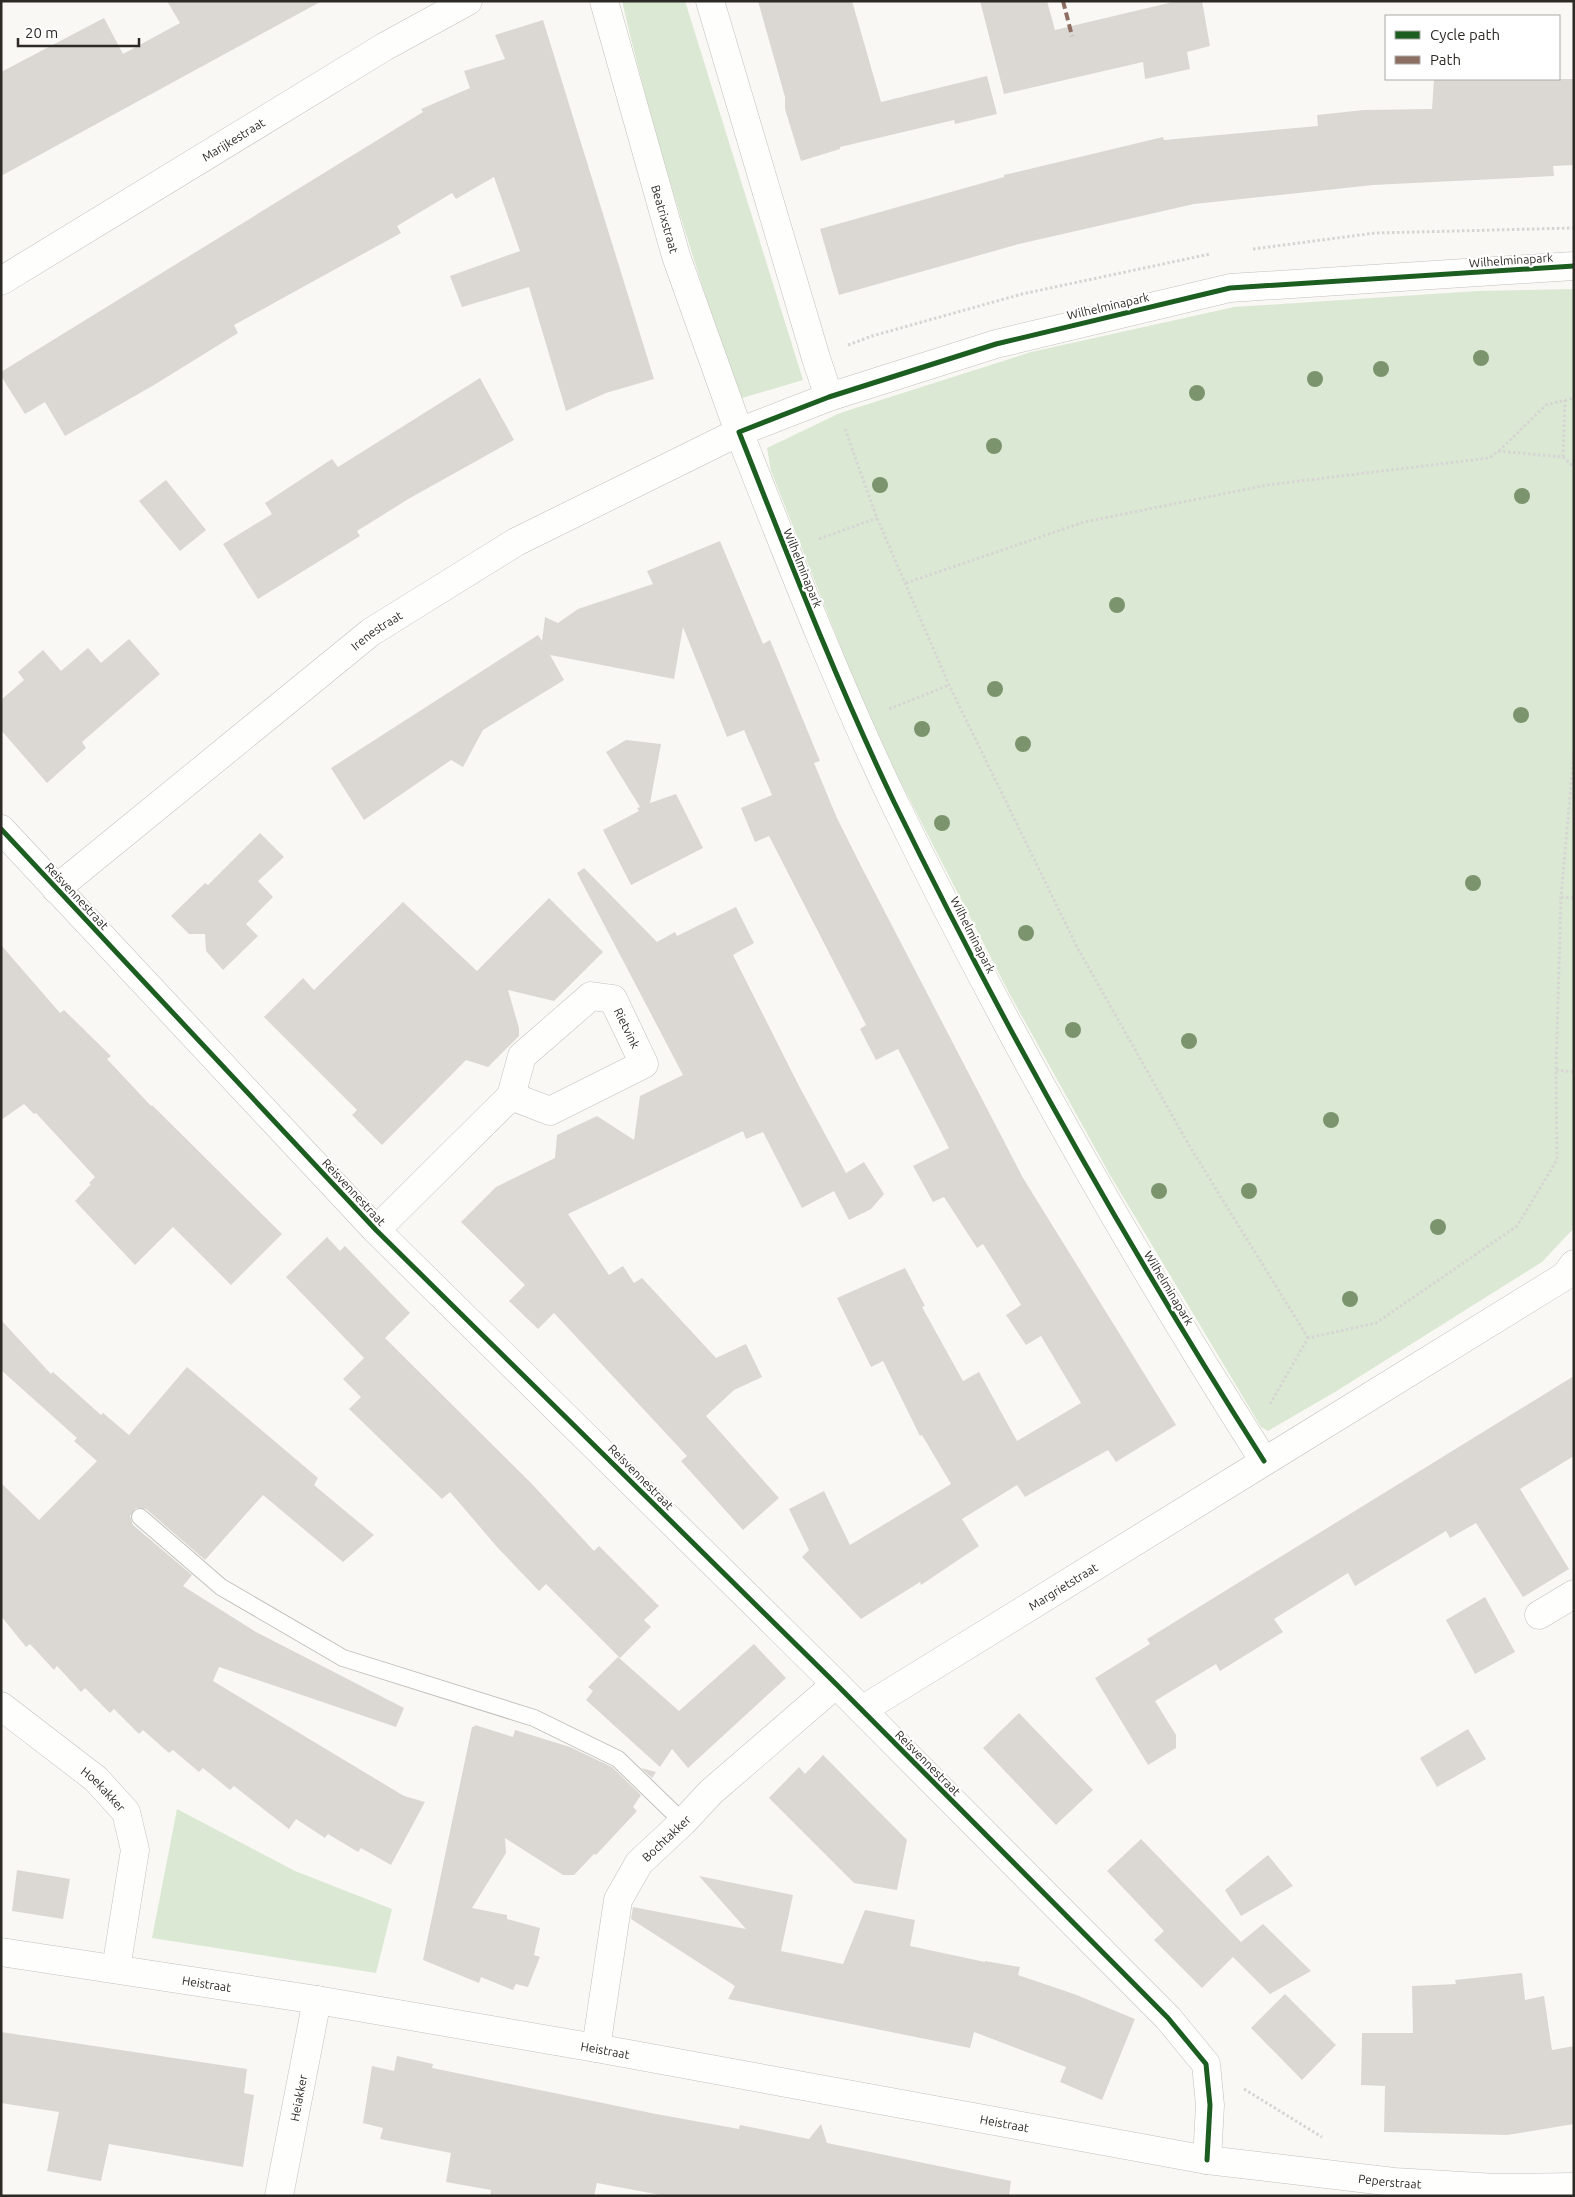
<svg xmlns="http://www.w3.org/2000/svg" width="1575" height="2197" viewBox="0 0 1575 2197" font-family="Ubuntu,sans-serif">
	<rect width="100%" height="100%" fill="#faf8f4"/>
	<g fill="#dbe9d4">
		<path d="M622 1H685L803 380 739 399C696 268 653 136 622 1Z"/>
		<path d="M1574 289V1228L1542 1262 1335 1392 1268 1431 1261 1427 1110 1175 1008 991 897 775 854 680 771 471 767 448 840 413 1031 352 1234 307 1478 291Z"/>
		<path d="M177 1809 295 1871 392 1909 376 1973 152 1938Z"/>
	</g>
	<g fill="#dbd8d4">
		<path d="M167 1H322L1 176V72L104 18 123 54 180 23Z"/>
		<path d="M758 1H852L881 102 987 76 997 114 955 124 954 120 840 147V149L801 161 785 109V97Z"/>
		<path d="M980 1H1047L1055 30 1177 1H1202L1210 46 1187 52 1190 69 1145 79 1143 62 1004 94Z"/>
		<path d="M543 20 654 379 606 393 566 411 529 287 462 307 450 276 520 251 494 177 456 199 452 193 397 226 401 233 234 325 238 333 154 385 65 436 45 402 25 414 1 376V372L423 112 421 109 470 88 464 71 505 59 495 35Z"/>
		<path d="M1434 79H1574V165L1553 166 1554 176 1373 185 1194 204 1019 244 839 295 820 229 1004 177V175L1163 137 1164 140 1318 126 1317 115 1364 110 1432 109Z"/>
		<path d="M480 378 514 440 410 498 357 531 360 536 258 599 223 544 272 514 265 503 332 459 338 467Z"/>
		<path d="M166 480 206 530 180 551 139 501Z"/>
		<path d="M720 541 763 644 770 640 820 761 814 763 837 818 860 864 1023 1178 1176 1425 1116 1462 1108 1450 1025 1497 1017 1485 962 1519 979 1546 921 1585 920 1582 861 1619 802 1557 809 1550 789 1509 824 1491 850 1545 951 1484 922 1435 920 1436 883 1361 871 1367 837 1298 905 1268 925 1306 922 1307 963 1381 979 1372 1017 1441 1081 1403 1041 1336 1026 1345 1006 1315 1021 1305 1002 1274 983 1244 977 1248 944 1197 933 1202 913 1166 949 1148 898 1049 876 1060 860 1029 866 1025 769 836 755 842 741 808 772 795 744 730 727 737 683 627 674 679 550 655 564 680 483 730 463 767 451 760 364 820 331 768 538 635 542 641 545 617 558 623 578 609 653 584 647 571Z"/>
		<path d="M129 639 160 674 82 742 86 748 47 783 1 730V700L24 680 18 672 43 650 61 671 88 648 101 663Z"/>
		<path d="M626 740 661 744 650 803 676 794 703 848 631 885 603 830 639 811 637 808 640 807 606 752Z"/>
		<path d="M260 833 284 857 258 881 273 897 246 924 258 936 223 970 206 951 205 934H189L171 916 205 883 208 885Z"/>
		<path d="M584 868 657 942 675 932 677 936 736 907 754 943 733 955 799 1086 846 1173 864 1162 884 1194 871 1209 849 1220 834 1191 802 1208 763 1132 746 1139 743 1131 568 1214 609 1275 623 1266 634 1283 642 1278 716 1358 746 1344 762 1377 734 1390 706 1416 779 1498 743 1530 681 1461 687 1456 554 1313 538 1329 509 1301 525 1285 461 1222 496 1187 555 1158 557 1135 597 1116 634 1140 640 1096 683 1075 577 873Z"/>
		<path d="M549 898 603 952 554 1001 508 990 519 1028V1036L488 1067 466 1060 382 1145 352 1115 357 1110 264 1017 303 978 314 990 403 902 477 971Z"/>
		<path d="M1 945 60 1013 64 1010 111 1056 107 1059 151 1106 152 1105 282 1234 231 1285 173 1227 135 1265 75 1201 91 1184 89 1183 95 1177 36 1113 34 1114 24 1104 1 1120Z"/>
		<path d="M327 1237 340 1251 345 1246 410 1313 385 1338 531 1483 594 1551 599 1546 659 1606 644 1620 651 1627 620 1658 546 1584 539 1591 498 1548 450 1492 442 1499 349 1409 361 1397 343 1379 364 1358 286 1277Z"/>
		<path d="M1 1320 51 1374 53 1372 101 1415 103 1413 129 1435 187 1367 318 1478 314 1485 374 1535 343 1562 263 1495 205 1560 146 1509 136 1508 130 1516 133 1525 192 1575 183 1586 256 1632 404 1708 396 1727 219 1667 213 1681 404 1796 425 1802 391 1865 361 1848 358 1852 328 1834 325 1838 296 1819 289 1829 234 1786 230 1790 203 1768 199 1772 173 1750 169 1753 143 1730 139 1734 114 1709 110 1713 85 1688 81 1692 57 1666 54 1670 30 1644 26 1647 1 1616V1483L39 1520 97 1461 74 1441 77 1438 1 1370Z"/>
		<path d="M1574 1376V1456L1520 1489 1569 1569 1523 1597 1476 1523 1450 1538 1446 1531 1355 1586 1348 1573 1274 1619 1283 1632 1220 1671 1216 1664 1155 1701 1176 1735V1748L1148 1765 1095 1678 1150 1644 1147 1639Z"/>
		<path d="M1485 1597 1515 1652 1475 1674 1446 1620Z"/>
		<path d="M754 1644 786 1678 688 1768 672 1749 660 1767 586 1700 593 1691 588 1687 618 1657 679 1711Z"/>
		<path d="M1019 1713 1093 1790 1056 1825 983 1748Z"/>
		<path d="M475 1725 513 1737 515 1730 570 1747 612 1767 641 1795 633 1807 637 1811 596 1855 594 1854 574 1875H563L505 1838 506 1853 472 1908 507 1915V1919L540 1928 534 1955 540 1957 528 1987 516 1984 513 1990 481 1977 479 1983 423 1960 472 1727H474Z"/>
		<path d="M1468 1729 1486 1759 1437 1787 1420 1758Z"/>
		<path d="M823 1755 907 1840 897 1890 854 1883 769 1798 799 1767 805 1774Z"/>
		<path d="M641 1768 656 1772 652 1778Z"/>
		<path d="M1141 1839 1241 1942 1263 1924 1311 1971 1270 1994 1233 1957 1202 1988 1154 1940 1164 1931 1107 1871Z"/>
		<path d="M1268 1855 1293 1886 1241 1916 1225 1890Z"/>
		<path d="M17 1870 70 1879 63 1919 12 1911Z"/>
		<path d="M699 1876 793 1895 781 1951 843 1964 865 1910 915 1920 910 1946 985 1962V1961L1020 1967 1018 1975 1074 1994 1135 2019 1102 2100 1060 2082 1066 2067 974 2032 970 2048 728 1999 735 1986 631 1919 633 1907 746 1929Z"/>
		<path d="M1522 1973 1525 2000 1544 1996 1552 2050 1574 2046V2124L1507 2135 1384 2132 1385 2086 1361 2085 1362 2033H1413L1412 1986 1456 1984 1455 1980Z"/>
		<path d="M1285 1994 1336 2045 1302 2080 1251 2028Z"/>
		<path d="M1 2032 247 2069 244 2093 254 2095 243 2167 109 2144 101 2181 47 2171 59 2112 1 2103Z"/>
		<path d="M397 2056 433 2064 432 2068 656 2114 739 2129 740 2125 809 2139 821 2124 827 2143 1011 2181 1009 2196H666L597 2183 594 2196H490L491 2190 446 2182 451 2153 380 2139 383 2128 363 2123 372 2066 394 2071Z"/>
	</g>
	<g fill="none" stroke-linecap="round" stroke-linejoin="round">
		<defs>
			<path id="service" d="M140 1517 221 1587 343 1658 534 1718 618 1759 683 1822"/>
			<g id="minor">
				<path d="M710 1 816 358 829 397"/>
				<path id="s1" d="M1 281 384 47 468 1"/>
				<path d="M1 829 376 1230 836 1684 1168 2018 1206 2064 1210 2105 1207 2160"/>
				<path id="s2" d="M56 889 371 632 516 542 739 432 676 256 604 1"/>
				<path d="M376 1230 511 1096 550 1111 644 1064 613 999 591 996 522 1056 511 1096"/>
				<path d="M1264 1461C1129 1249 1004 1028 894 802 836 681 788 556 739 432L829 397 996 344 1230 288 1574 266"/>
				<path d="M1539 1615 1574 1594"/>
				<path id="s3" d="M1 1706 96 1779 126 1812 135 1850 116 1969"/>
				<path id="s4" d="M862 1710 1565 1276 1574 1264"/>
				<path id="s5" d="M1 1952 317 2000 596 2048 1207 2160 1394 2182 1496 2188 1574 2187"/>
				<path id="s6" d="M596 2048 618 1900 639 1863 683 1822 711 1792 836 1684"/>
				<path id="s7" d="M279 2196 317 2000"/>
			</g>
		</defs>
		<use href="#service" stroke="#c3c0bc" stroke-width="18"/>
		<use href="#minor" stroke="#c3c0bc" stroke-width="29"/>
		<g stroke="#d6d5d4" stroke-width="3" stroke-dasharray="2.5 2.5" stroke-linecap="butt">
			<path d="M1253 249 1375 233 1574 228"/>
			<path d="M848 345 872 336 1022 294 1210 254"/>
			<path d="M845 429 877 518 949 685 1077 947 1190 1147 1308 1338"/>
			<path d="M1499 451 1546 405 1574 398"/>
			<path d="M1563 457 1565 400"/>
			<path d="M819 539 877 518"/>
			<path d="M906 583 1084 522 1267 485 1489 458 1498 451 1563 457 1574 467"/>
			<path d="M889 709 949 685"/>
			<path d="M1561 897 1574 898"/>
			<path d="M1556 1070 1574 1072"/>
			<path d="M1270 1404 1308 1338 1376 1323 1517 1226 1557 1160 1556 1070 1561 897 1574 751"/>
			<path d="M1244 2089 1322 2137"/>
		</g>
		<use href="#service" stroke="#fefefd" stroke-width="16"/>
		<use href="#minor" stroke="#fefefd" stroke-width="28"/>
		<path stroke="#8d6e63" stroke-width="4" stroke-dasharray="8 4" stroke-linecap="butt" d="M1063 1 1072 36"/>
		<defs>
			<g id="cycleway">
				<path d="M1 829 376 1230 836 1684 1168 2018 1206 2064 1210 2105 1207 2160"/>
				<path d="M1264 1461C1129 1249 1004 1028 894 802 836 681 788 556 739 432L829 397 996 344 1230 288 1574 266"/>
			</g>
		</defs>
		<use href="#cycleway" stroke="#fff" stroke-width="8"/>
		<use href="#cycleway" stroke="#1b5e20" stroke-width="5"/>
	</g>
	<g fill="#7c946e">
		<circle cx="1481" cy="358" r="8"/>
		<circle cx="1381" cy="369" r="8"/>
		<circle cx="1315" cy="379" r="8"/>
		<circle cx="1197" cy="393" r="8"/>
		<circle cx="994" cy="446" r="8"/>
		<circle cx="880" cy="485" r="8"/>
		<circle cx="1522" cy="496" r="8"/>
		<circle cx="1117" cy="605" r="8"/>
		<circle cx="995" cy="689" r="8"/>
		<circle cx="1521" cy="715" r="8"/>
		<circle cx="922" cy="729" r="8"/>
		<circle cx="1023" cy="744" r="8"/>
		<circle cx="942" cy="823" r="8"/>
		<circle cx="1473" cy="883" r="8"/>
		<circle cx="1026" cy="933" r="8"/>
		<circle cx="1073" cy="1030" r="8"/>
		<circle cx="1189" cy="1041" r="8"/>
		<circle cx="1331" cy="1120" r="8"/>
		<circle cx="1159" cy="1191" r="8"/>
		<circle cx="1249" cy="1191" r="8"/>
		<circle cx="1438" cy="1227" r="8"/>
		<circle cx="1350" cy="1299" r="8"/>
	</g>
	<g text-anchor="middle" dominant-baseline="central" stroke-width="4.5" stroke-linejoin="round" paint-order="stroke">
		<g font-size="12" fill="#2d2a25" stroke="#fff">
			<text stroke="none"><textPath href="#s1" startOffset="272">Marijkestraat</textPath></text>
			<text transform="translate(665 219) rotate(74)">Beatrixstraat</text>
			<text transform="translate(1511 260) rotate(-4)">Wilhelminapark</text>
			<text transform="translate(1108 306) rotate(-13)">Wilhelminapark</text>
			<text transform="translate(803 568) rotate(68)">Wilhelminapark</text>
			<text stroke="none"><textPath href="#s2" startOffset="412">Irenestraat</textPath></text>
			<text transform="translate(77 896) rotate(47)">Reisvennestraat</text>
			<text transform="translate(973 935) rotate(63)">Wilhelminapark</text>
			<text transform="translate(627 1028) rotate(64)">Rietvink</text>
			<text transform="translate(354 1192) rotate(47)">Reisvennestraat</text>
			<text transform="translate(1169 1288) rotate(59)">Wilhelminapark</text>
			<text transform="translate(641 1477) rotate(45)">Reisvennestraat</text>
			<text stroke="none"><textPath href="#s4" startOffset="236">Margrietstraat</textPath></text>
			<text transform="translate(928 1763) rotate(45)">Reisvennestraat</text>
			<text stroke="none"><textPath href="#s3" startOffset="132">Hoekakker</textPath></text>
			<text stroke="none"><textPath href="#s6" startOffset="229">Bochtakker</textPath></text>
			<text stroke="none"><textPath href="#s5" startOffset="208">Heistraat</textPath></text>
			<text stroke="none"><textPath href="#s5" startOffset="612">Heistraat</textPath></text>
			<text stroke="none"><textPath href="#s7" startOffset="100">Heiakker</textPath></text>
			<text stroke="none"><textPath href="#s5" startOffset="1018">Heistraat</textPath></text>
			<text stroke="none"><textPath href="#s5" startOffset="1408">Peperstraat</textPath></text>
		</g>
	</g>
	<rect width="1575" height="2197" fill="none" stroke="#2d2a25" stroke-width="5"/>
	<rect x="1385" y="15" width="175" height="65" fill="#ffffff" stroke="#abaaa8"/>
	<rect x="1395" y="31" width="25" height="8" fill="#1b5e20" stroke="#abaaa8"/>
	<text x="1430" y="40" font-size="15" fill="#2d2a25">Cycle path</text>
	<rect x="1395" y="56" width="25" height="8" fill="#8d6e63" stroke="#abaaa8"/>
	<text x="1430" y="65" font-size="15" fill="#2d2a25">Path</text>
	<path d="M18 38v8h121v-8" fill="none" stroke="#2d2a25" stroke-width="2.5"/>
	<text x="25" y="38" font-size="15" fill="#2d2a25" stroke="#ffffff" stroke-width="4" paint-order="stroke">20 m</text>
</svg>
